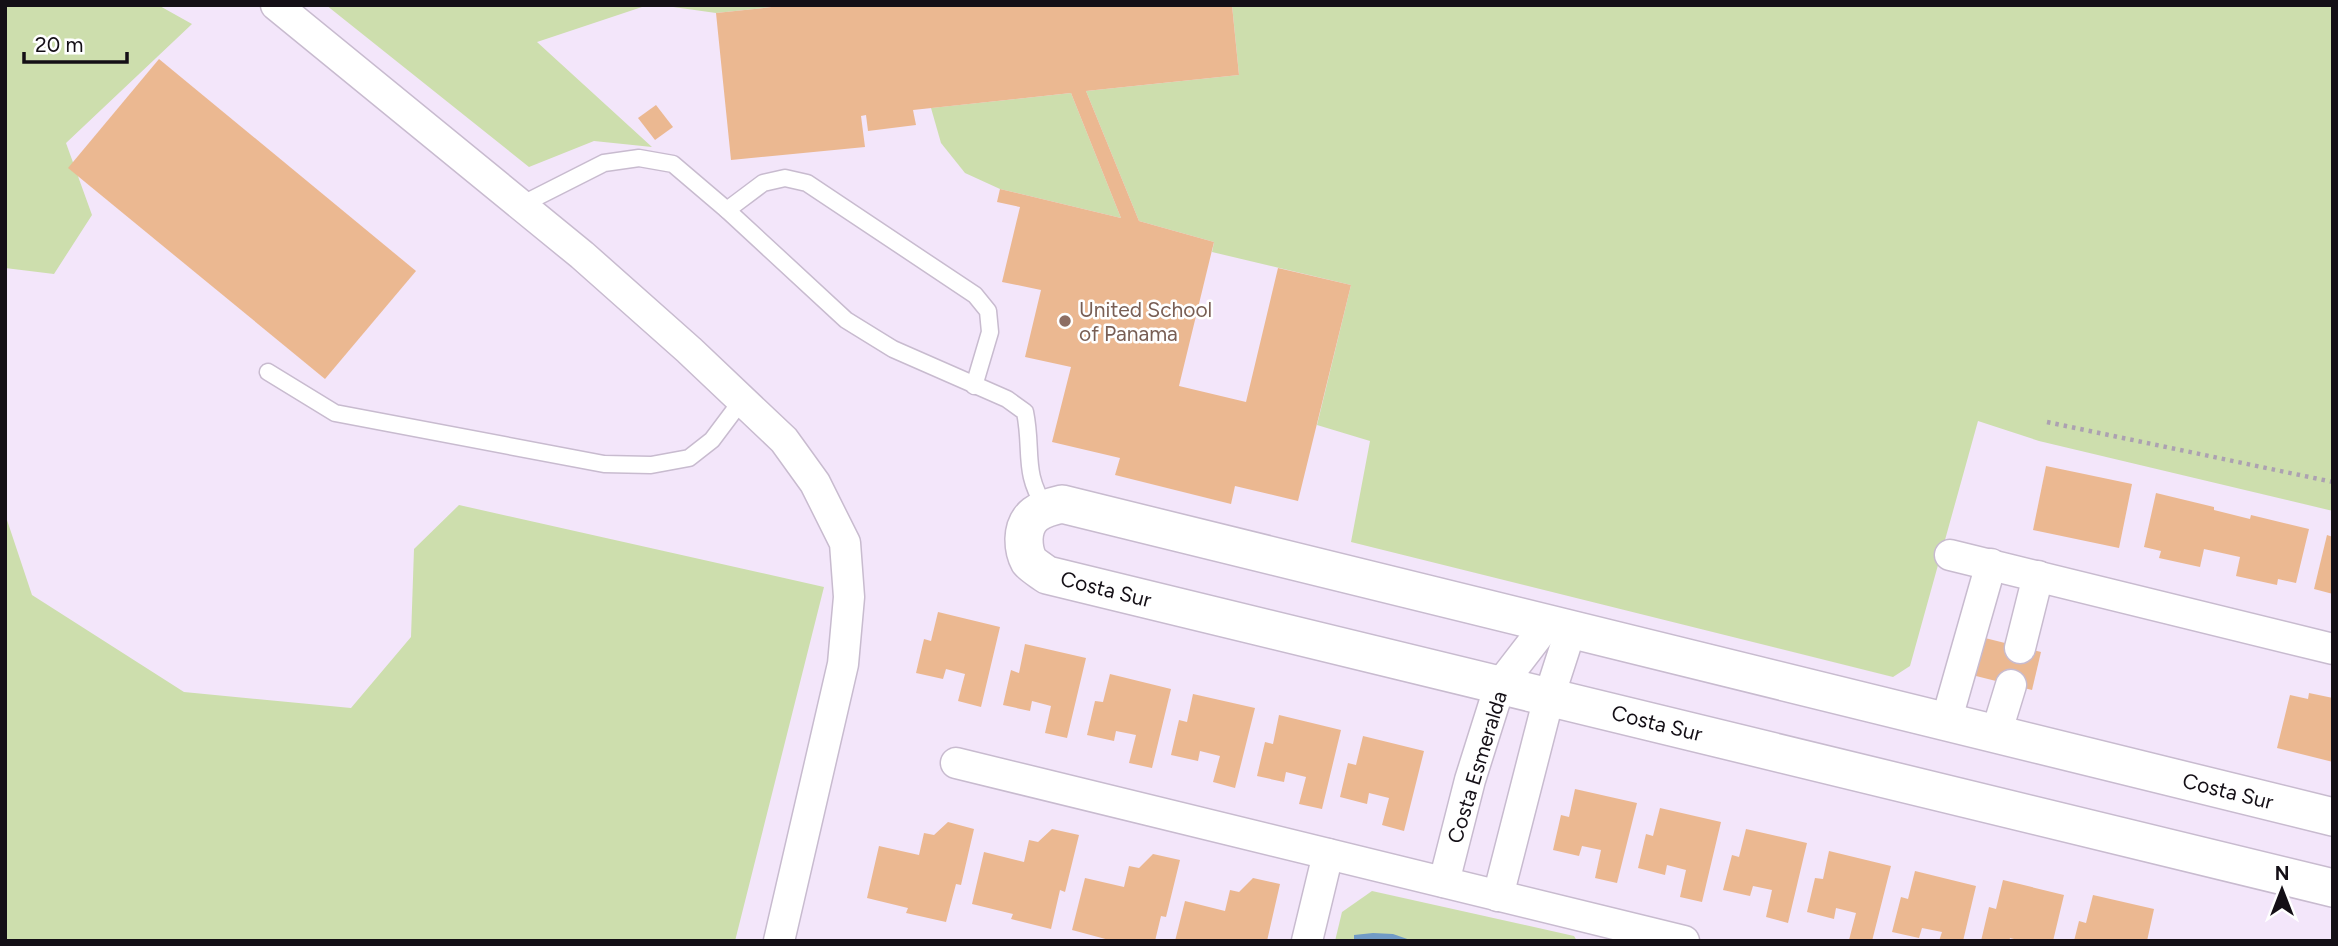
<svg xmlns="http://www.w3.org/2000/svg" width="2338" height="946" viewBox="0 0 2338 946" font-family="Figtree,sans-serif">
	<rect width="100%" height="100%" fill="#f3e6fa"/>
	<g fill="#cddead">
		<path d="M5 5H158L192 24 66 143 92 215 54 274 5 268Z"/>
		<path d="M326 5H648L537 42 652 147 594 141 529 167Z"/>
		<path d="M659 5H791L716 13Z"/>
		<path d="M1232 5H2333V511L2039 441 1978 421 1910 666 1893 677 1351 542 1370 441 1317 425 1351 285 1212 252 1214 242 1139 221 1086 91 1239 75Z"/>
		<path d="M1071 93 1121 218 1000 189 965 173 941 143 931 108Z"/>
		<path d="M459 505 824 587 735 941H5V514L32 595 184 692 351 708 411 637 414 549Z"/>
		<path d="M1372 891 1574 936 1577 941H1335L1342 912Z"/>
	</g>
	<path fill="#719bc6" d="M1373 933 1393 934 1413 941H1354V935Z"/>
	<g fill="#ebb891">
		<path d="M791 5H1232L1239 75 1086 91 1139 221 1214 242 1179 386 1246 402 1278 268 1351 285 1298 501 1235 486 1231 504 1115 475 1120 458 1052 442 1071 367 1025 357 1041 290 1002 282 1020 207 997 202 1000 189 1121 218 1071 93 913 110 916 125 868 131 866 115 861 116 865 147 731 160 716 13Z"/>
		<path d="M159 59 416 271 325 379 68 168Z"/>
		<path d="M656 105 673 127 655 140 638 118Z"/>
		<path d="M2046 466 2132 484 2119 548 2033 530Z"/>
		<path d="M2156 493 2214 507V510L2250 519 2251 515 2309 529 2296 583 2278 579 2277 585 2236 576 2240 557 2204 549 2200 567 2159 558 2161 551 2144 547Z"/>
		<path d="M2327 535 2333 537V594L2314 589Z"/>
		<path d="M938 612 1000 627 981 707 958 701 965 674 946 669 943 679 916 673 924 639 931 641Z"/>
		<path d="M1981 637 2041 652 2032 690 1972 675Z"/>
		<path d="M1025 644 1086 658 1067 738 1045 733 1051 706 1032 701 1030 711 1003 705 1011 670 1019 673Z"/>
		<path d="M1110 674 1171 689 1152 768 1129 763 1136 735 1116 731 1114 741 1087 735 1095 701 1103 702Z"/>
		<path d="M2309 693 2333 698V762L2277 748 2290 695 2308 699Z"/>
		<path d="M1193 694 1255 708 1235 788 1213 782 1220 756 1200 751 1198 761 1171 755 1179 720 1187 722Z"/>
		<path d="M1279 715 1341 730 1322 809 1299 804 1306 777 1286 772 1284 782 1257 776 1265 742 1273 744Z"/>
		<path d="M1363 736 1424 751 1404 831 1382 825 1389 798 1369 793 1367 804 1340 797 1348 763 1356 765Z"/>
		<path d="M1575 789 1637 803 1617 883 1595 878 1601 850 1582 846 1579 856 1553 850 1561 815 1569 817Z"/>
		<path d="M1660 808 1721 822 1702 902 1680 897 1686 870 1667 865 1665 875 1638 868 1646 834 1653 836Z"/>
		<path d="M948 822 974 829 961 885 956 884 946 922 906 913 908 908 867 898 879 846 919 855 924 833 934 835Z"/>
		<path d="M1052 829 1079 835 1065 892 1060 890 1051 929 1011 919 1013 914 972 904 984 852 1024 862 1029 840 1038 842Z"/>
		<path d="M1746 829 1807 843 1788 923 1766 917 1772 890 1753 886 1750 896 1723 890 1732 855 1739 857Z"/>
		<path d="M1829 851 1891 866 1872 941 1849 940 1856 913 1836 908 1834 919 1807 912 1815 878 1823 879Z"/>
		<path d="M1153 854 1180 860 1166 917 1161 916 1155 941H1113L1072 930 1085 878 1124 887 1129 866 1139 868Z"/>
		<path d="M1915 871 1976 886 1963 941H1939L1942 932 1922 928 1919 938 1892 932 1901 897 1908 899Z"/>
		<path d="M1253 878 1280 884 1267 941H1175L1185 901 1225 911 1230 890 1239 892Z"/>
		<path d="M2003 880 2064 895 2053 941H2022L2010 938 2009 941H1981L1989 907 1996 909Z"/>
		<path d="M2093 895 2154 909 2147 941H2074L2079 921 2086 923Z"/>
	</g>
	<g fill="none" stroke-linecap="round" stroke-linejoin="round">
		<defs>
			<g id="service">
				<path d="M521 205 604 163 639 158 673 164 727 210 846 320 893 349 1007 399 1025 412C1033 451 1022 473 1046 508"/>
				<path d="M727 210 763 183 785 178 807 183 975 295 988 311 990 332 974 386"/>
				<path d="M268 372 335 413 604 464 651 465 689 458 712 440 742 400"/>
			</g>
			<g id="minor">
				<path d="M276 5 582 255 689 350 784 440 815 483 845 543 849 597 843 664 779 941"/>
				<path d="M1950 555 2333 649"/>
				<path d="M2020 648 2038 576"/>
				<path d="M1946 722 1991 564"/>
				<path d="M1996 734 2011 685"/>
				<path d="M956 763 1684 941"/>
				<path d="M1444 882 1470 780 1500 685 1547 624"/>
				<path d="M1498 896 1549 697 1571 629"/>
				<path d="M1307 941 1328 854"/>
			</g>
			<path id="tertiary" d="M2333 817 1062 504C1040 509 1025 515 1024 539 1024 546 1025 554 1029 561 1033 566 1042 571 1047 575L2333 888"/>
		</defs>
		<use href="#service" stroke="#c8bbcf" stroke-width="19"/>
		<use href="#minor" stroke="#c8bbcf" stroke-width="33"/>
		<use href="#tertiary" stroke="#c8bbcf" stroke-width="40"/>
		<path stroke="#aca1b1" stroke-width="4.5" stroke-dasharray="3.5 5" stroke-linecap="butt" d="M2047 422 2333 482"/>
		<use href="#service" stroke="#fff" stroke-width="16"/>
		<use href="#minor" stroke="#fff" stroke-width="30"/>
		<use href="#tertiary" stroke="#fff" stroke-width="37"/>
	</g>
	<circle fill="#8d6e63" stroke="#fff" stroke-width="2.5" cx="1065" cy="321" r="7"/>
	<g text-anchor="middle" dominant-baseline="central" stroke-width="5" stroke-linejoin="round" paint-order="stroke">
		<g font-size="21" fill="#785e54" stroke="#fff" text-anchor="start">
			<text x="1079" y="309">United School<tspan x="1079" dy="24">of Panama</tspan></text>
		</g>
		<g font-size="21" fill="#140f16" stroke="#fff">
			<text transform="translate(1106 589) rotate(14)">Costa Sur</text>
			<text transform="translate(1657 723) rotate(14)">Costa Sur</text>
			<text transform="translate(1477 767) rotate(-73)">Costa Esmeralda</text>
			<text transform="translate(2228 791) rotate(14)">Costa Sur</text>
		</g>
	</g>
	<rect width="2338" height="946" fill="none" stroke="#140f16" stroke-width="14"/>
	<g transform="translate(2282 890)" stroke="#ffffff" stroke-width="5" paint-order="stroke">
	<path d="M0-5L12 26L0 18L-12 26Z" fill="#140f16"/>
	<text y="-10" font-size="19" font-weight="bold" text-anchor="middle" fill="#140f16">N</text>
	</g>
	<path d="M24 52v10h103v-10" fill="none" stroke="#140f16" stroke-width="3.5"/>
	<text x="35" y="52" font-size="21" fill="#140f16" stroke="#ffffff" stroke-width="5" paint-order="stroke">20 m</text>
</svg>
